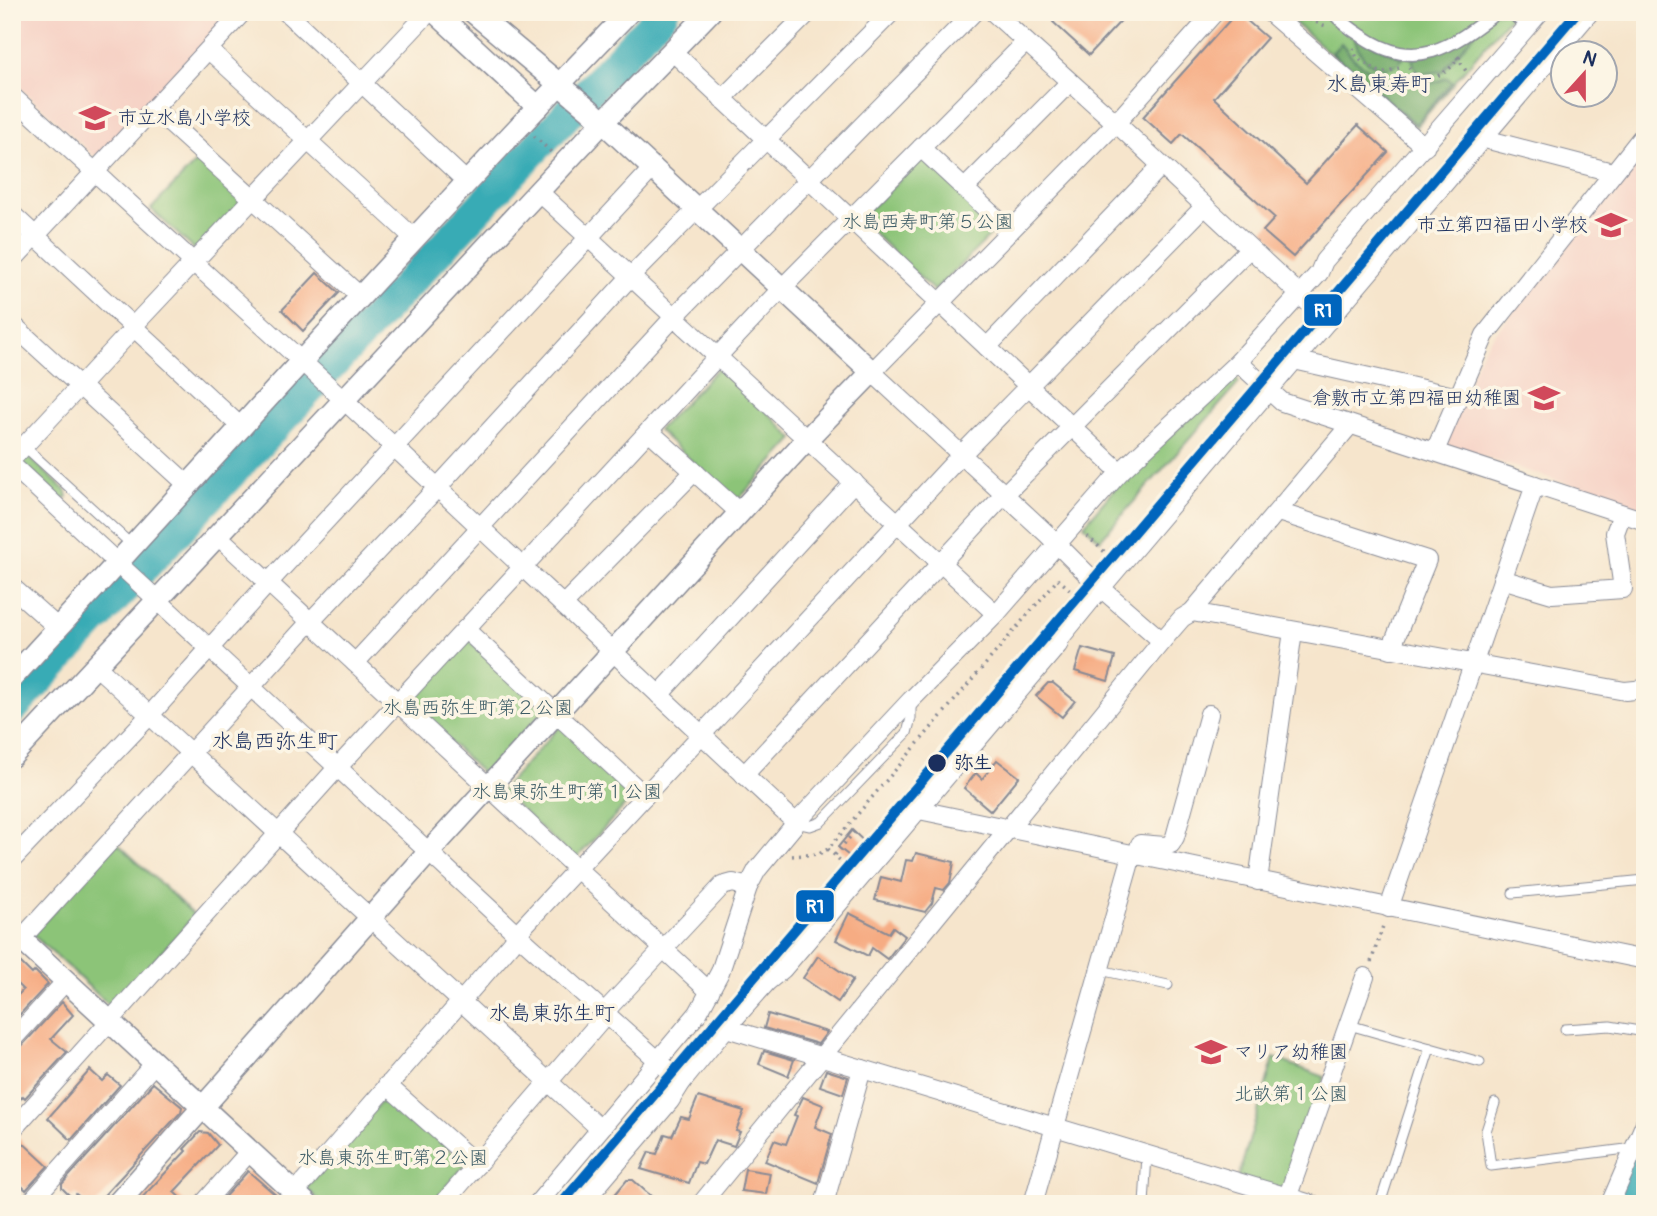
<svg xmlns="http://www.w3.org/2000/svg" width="1657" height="1216" viewBox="0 0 1657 1216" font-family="Pangolin,'Klee One',sans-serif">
	<rect width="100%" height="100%" fill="#fcf5e5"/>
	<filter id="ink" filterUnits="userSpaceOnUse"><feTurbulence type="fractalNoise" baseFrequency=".0143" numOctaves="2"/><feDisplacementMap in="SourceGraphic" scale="14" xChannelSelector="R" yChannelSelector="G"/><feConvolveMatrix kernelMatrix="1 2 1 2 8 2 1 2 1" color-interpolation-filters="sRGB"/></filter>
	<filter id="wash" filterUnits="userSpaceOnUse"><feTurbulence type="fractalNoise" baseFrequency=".00686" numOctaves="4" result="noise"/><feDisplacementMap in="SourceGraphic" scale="28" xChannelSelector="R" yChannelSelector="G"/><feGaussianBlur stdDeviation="1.57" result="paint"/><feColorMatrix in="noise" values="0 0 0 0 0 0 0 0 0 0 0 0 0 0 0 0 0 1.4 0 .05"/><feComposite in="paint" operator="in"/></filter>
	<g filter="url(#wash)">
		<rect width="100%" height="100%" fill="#f6e5cc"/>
		<g fill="#f6d1c5">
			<path d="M12 12H236L101 156 93 155 12 80Z"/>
			<path d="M1645 142V509L1444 444 1481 352Z"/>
		</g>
		<g fill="#8cc478" stroke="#547a6b" stroke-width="2">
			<path d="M1282 12H1514L1416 127Z"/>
			<path d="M924 156 998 228 934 291 859 219Z"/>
			<path d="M201 157 246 198 196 251 151 209Z"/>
			<path d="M721 365 794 439 736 502 658 430Z"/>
			<path d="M1231 379H1236L1239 383 1100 540 1084 525 1122 480Z"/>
			<path d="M27 455 67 492 68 497 62 499 21 462V460Z"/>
			<path d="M467 638 544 711 483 774 408 702Z"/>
			<path d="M560 726 636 793 575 860 501 791Z"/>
			<path d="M117 843 195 916 111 1007 32 934Z"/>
			<path d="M1274 1058 1325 1077 1288 1187 1279 1190 1238 1178Z"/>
			<path d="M389 1092 465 1165 432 1204H323L306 1188Z"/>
		</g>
		<g fill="#71aa68" stroke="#466c63" stroke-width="2">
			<path d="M1479 28 1443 71 1418 75 1412 59Z"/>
			<path d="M1354 36 1403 58C1393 72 1373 70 1363 57 1358 51 1356 43 1354 36Z"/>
			<path d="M1341 43 1354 59 1380 76 1430 84 1447 78 1452 82 1416 124 1332 53Z"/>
		</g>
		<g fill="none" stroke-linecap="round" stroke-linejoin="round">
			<g stroke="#39abb5" stroke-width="5">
				<path d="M589 103 677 12"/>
				<path d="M12 726 582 110"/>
			</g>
			<g stroke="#39abb5" stroke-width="32">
				<path d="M12 709 327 370 663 12"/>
				<path d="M1622 1204 1645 1150"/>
			</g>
		</g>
		<g id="blocks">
			<g fill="#f6ac83">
				<path d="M1062 12H1129L1089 55 1053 22Z"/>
				<path d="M1237 12 1267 38 1214 98 1306 183 1358 125 1388 152 1293 257 1263 231 1275 218 1182 134 1173 144 1143 117Z"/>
				<path d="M317 273 339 293 303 331 282 310Z"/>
				<path d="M1082 648 1115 657 1108 681 1075 671Z"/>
				<path d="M1048 683H1053L1075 701 1062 717 1036 696Z"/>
				<path d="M997 760 1019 777 991 811 964 788 976 773 982 779Z"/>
				<path d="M852 830 871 848 858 863 838 847Z"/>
				<path d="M916 853 954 862 950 883 944 890 936 888 932 903 925 912 875 900 881 877 901 882 906 860 913 861Z"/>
				<path d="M849 913 889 933 893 927 905 936 887 959 872 948 868 956 836 940Z"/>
				<path d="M818 956 853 980 838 1002 803 978Z"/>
				<path d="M19 961 32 974 35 971 48 984 12 1023V1001L23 990 12 979V968Z"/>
				<path d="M62 1002 73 1015 51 1039 67 1052 25 1098 23 1096 12 1108V1051L20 1048Z"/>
				<path d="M768 1014 827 1032 818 1044 764 1028Z"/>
				<path d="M764 1051 794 1060 788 1076 759 1064Z"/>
				<path d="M90 1070 102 1081 108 1075 120 1085 71 1140 48 1118Z"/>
				<path d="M826 1070 848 1077 843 1094 820 1086Z"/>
				<path d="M153 1083 182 1107 181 1112 96 1204H88L76 1194 72 1198 62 1188V1184Z"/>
				<path d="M698 1097 744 1111 736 1131 740 1132 735 1144 734 1146 715 1140 704 1164 697 1162 689 1183 641 1169 649 1152 657 1154 665 1134 672 1136 681 1117 689 1119Z"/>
				<path d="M803 1097 823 1105 815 1127 832 1134 818 1183 765 1161 774 1140 786 1144 797 1116 794 1115Z"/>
				<path d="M200 1132 208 1133 218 1145 174 1192 187 1204H136L186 1151 184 1149Z"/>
				<path d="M19 1139 48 1166 26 1190 12 1177V1141Z"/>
				<path d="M745 1169 770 1173 766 1194 741 1191Z"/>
				<path d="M248 1171 277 1196 274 1204H218Z"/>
				<path d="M627 1180H633L651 1196 644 1204H607Z"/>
			</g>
		</g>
	</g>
	<g filter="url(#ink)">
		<use href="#blocks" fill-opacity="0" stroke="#888a95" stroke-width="2"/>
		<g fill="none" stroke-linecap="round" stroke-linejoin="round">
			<defs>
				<g id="service">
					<path d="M12 435 132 545"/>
					<path d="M796 823 810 826 821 822 907 733 911 718V702"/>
					<path d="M1513 893 1645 880"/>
					<path d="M1100 970 1168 985"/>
					<path d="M1349 1025 1480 1062"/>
					<path d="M1565 1029 1610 1026 1645 1032"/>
					<path d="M1495 1103 1486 1131 1491 1166 1634 1148"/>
					<path d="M1144 1204 1147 1155"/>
					<path d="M1380 1204 1430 1048"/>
				</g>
				<g id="pedestrian">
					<path d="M1333 12C1341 22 1351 29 1362 36 1416 73 1451 47 1497 12"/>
					<path d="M1512 12 1518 18"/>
				</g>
				<g id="minor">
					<path d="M286 12 467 182"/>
					<path d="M993 12 1116 123 1328 321"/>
					<path d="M1269 12 1425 147"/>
					<path d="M209 50 415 239"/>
					<path d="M672 51 1120 472"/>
					<path d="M12 96 344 400 796 823"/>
					<path d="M722 99 809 12"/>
					<path d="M153 108 361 297"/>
					<path d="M1481 138 1612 172"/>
					<path d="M921 148 1010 231"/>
					<path d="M964 189 1070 82"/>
					<path d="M538 191 996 614"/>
					<path d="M12 214 242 428"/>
					<path d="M12 261 243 12"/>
					<path d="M12 324 188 485"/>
					<path d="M987 347 1161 166"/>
					<path d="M1294 360 1458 397"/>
					<path d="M1238 362 1282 402 1645 521"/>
					<path d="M649 431 740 513"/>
					<path d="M1435 451 1485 335 1645 133"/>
					<path d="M12 459 130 332 138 321 429 12"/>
					<path d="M12 465 518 935 682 1082"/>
					<path d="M1278 512 1427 560 1391 649"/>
					<path d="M218 536 710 992"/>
					<path d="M1502 579 1552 594 1623 589 1615 533 1622 514"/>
					<path d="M12 587 58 628"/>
					<path d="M563 605 695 471"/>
					<path d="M1192 612 1625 691 1645 689"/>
					<path d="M465 629 645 796"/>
					<path d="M1162 641 1101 588 1047 534 872 372 1116 123 1215 12"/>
					<path d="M355 663 675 316 974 12"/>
					<path d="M96 666 600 1129"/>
					<path d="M659 695 854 482"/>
					<path d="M744 775 1004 495 1249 249"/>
					<path d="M919 810 1645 960"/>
					<path d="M1137 856 1140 844 1165 846 1171 844 1175 837 1209 714"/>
					<path d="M12 860 150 715 269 582 653 168"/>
					<path d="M1258 881 1293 631"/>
					<path d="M1389 908 1535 485"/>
					<path d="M12 949 311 621 437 488 631 276 892 12"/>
					<path d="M726 1028 1311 1204"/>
					<path d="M12 1040 66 981"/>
					<path d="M387 1085 477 1165"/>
					<path d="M12 1130 338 767 718 356 783 287 1026 42"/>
					<path d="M29 1204 155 1063"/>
					<path d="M203 1204 250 1151"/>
					<path d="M285 1204 511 944 523 927 961 455 1205 206"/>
					<path d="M443 1204 599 1023 611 1005 722 886 733 883 748 887"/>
					<path d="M537 1204 698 1013 720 972 748 887 757 870 796 823 911 700 996 614 1120 472 1238 362 1319 273 1324 261 1540 12"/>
					<path d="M582 1204 670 1101 682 1082 726 1028 767 982 783 969 1058 645 1061 637 1101 588 1590 12"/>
					<path d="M701 1204 1162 641 1182 618 1192 612 1350 425"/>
					<path d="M824 1204 862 1069"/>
					<path d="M1033 1204 1132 855"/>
					<path d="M1285 1204 1365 977"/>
					<path d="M1610 1204 1645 1123"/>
				</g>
				<g id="tertiary">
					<path d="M435 12 538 107"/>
					<path d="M12 678C217 455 418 229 629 12"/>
					<path d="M12 756 603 122 710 12"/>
					<path d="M12 931 307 1204"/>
					<path d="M117 1204 429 852 808 438 872 372 590 110 473 12"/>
				</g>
			</defs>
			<use href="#service" stroke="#888a95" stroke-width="11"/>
			<use href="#pedestrian" stroke="#888a95" stroke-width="15"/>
			<use href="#minor" stroke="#888a95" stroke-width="20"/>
			<use href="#tertiary" stroke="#888a95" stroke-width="24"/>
			<g stroke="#888a95" stroke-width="3.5" stroke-dasharray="2 5" stroke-linecap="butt">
				<path d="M1298 12 1312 21 1326 26"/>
				<path d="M1353 48 1357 58 1381 73 1399 68"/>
				<path d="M1457 57 1466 71"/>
				<path d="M1409 67 1416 78C1438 79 1447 74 1460 56"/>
				<path d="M534 136 552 153"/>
				<path d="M1087 536 1107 554"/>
				<path d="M1058 579 1076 595"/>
				<path d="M828 849 849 869"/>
				<path d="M835 855 855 831"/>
				<path d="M792 856 819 854 828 849 1058 579"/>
				<path d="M1371 962 1384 923"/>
				<path d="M1634 1204 1645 1179"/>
			</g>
			<use href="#service" stroke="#fff" stroke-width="9"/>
			<use href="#pedestrian" stroke="#fff" stroke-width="12"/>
			<use href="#minor" stroke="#fff" stroke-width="18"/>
			<use href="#tertiary" stroke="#fff" stroke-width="21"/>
			<defs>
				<path id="rail-1" d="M561 1204 1577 12"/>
			</defs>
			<use href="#rail-1" stroke="#fcf5e5" stroke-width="16"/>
			<use href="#rail-1" stroke="#0065bd" stroke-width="10"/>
		</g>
	</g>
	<defs>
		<symbol id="school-bare" viewBox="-9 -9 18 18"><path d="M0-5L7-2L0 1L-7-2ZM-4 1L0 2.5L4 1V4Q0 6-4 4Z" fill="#d1495b" stroke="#fcf5e5" stroke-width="2.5" paint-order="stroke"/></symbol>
	</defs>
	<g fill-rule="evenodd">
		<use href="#school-bare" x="73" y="96" width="44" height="44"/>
		<use href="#school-bare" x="1589" y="203" width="44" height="44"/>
		<use href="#school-bare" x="1522" y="376" width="44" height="44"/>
		<use href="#school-bare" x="1189" y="1030" width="44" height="44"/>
	</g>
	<circle fill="#1b2f5e" stroke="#fcf5e5" stroke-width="2.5" cx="937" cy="763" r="10"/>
	<g text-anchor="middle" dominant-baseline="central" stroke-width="7" stroke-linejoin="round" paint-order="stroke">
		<g font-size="19" fill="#1b2f5e" stroke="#fcf5e5" text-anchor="start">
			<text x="118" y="118">市立水島小学校</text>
			<text x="1588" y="225" text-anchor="end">市立第四福田小学校</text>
			<text x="1521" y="398" text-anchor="end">倉敷市立第四福田幼稚園</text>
			<text x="1234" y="1052">マリア幼稚園</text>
		</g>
		<g font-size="19" fill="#3d5c66" stroke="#fcf5e5">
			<text x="928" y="222">水島西寿町第５公園</text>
			<text x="478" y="708">水島西弥生町第２公園</text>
			<text x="567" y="792">水島東弥生町第１公園</text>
			<text x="1291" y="1094">北畝第１公園</text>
			<text x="393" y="1158">水島東弥生町第２公園</text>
		</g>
		<g font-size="19" font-weight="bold" fill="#1b2f5e" stroke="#fcf5e5" text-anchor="start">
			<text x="954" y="763">弥生</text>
		</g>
		<g font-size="21" fill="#1b2f5e" stroke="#fcf5e5">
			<text x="1379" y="84">水島東寿町</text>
			<text x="275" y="741">水島西弥生町</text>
			<text x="552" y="1013">水島東弥生町</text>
		</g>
	</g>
	<g stroke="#fcf5e5" stroke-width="2.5">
		<rect x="1303" y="293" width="40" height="34" rx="7" fill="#0065bd"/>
		<rect x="795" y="889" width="40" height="34" rx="7" fill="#0065bd"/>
	</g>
	<g font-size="19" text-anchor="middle" font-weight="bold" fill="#fff">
		<text x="1323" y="317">R1</text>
		<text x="815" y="913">R1</text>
	</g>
	<rect width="1657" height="1216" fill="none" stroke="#fcf5e5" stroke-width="42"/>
	<g transform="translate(1584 74) rotate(21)"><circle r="33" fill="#fcf5e5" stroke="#a2a6af" stroke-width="2"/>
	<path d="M0-5L12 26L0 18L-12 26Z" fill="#d1495b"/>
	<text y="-10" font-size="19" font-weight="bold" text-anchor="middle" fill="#1b2f5e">N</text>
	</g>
</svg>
